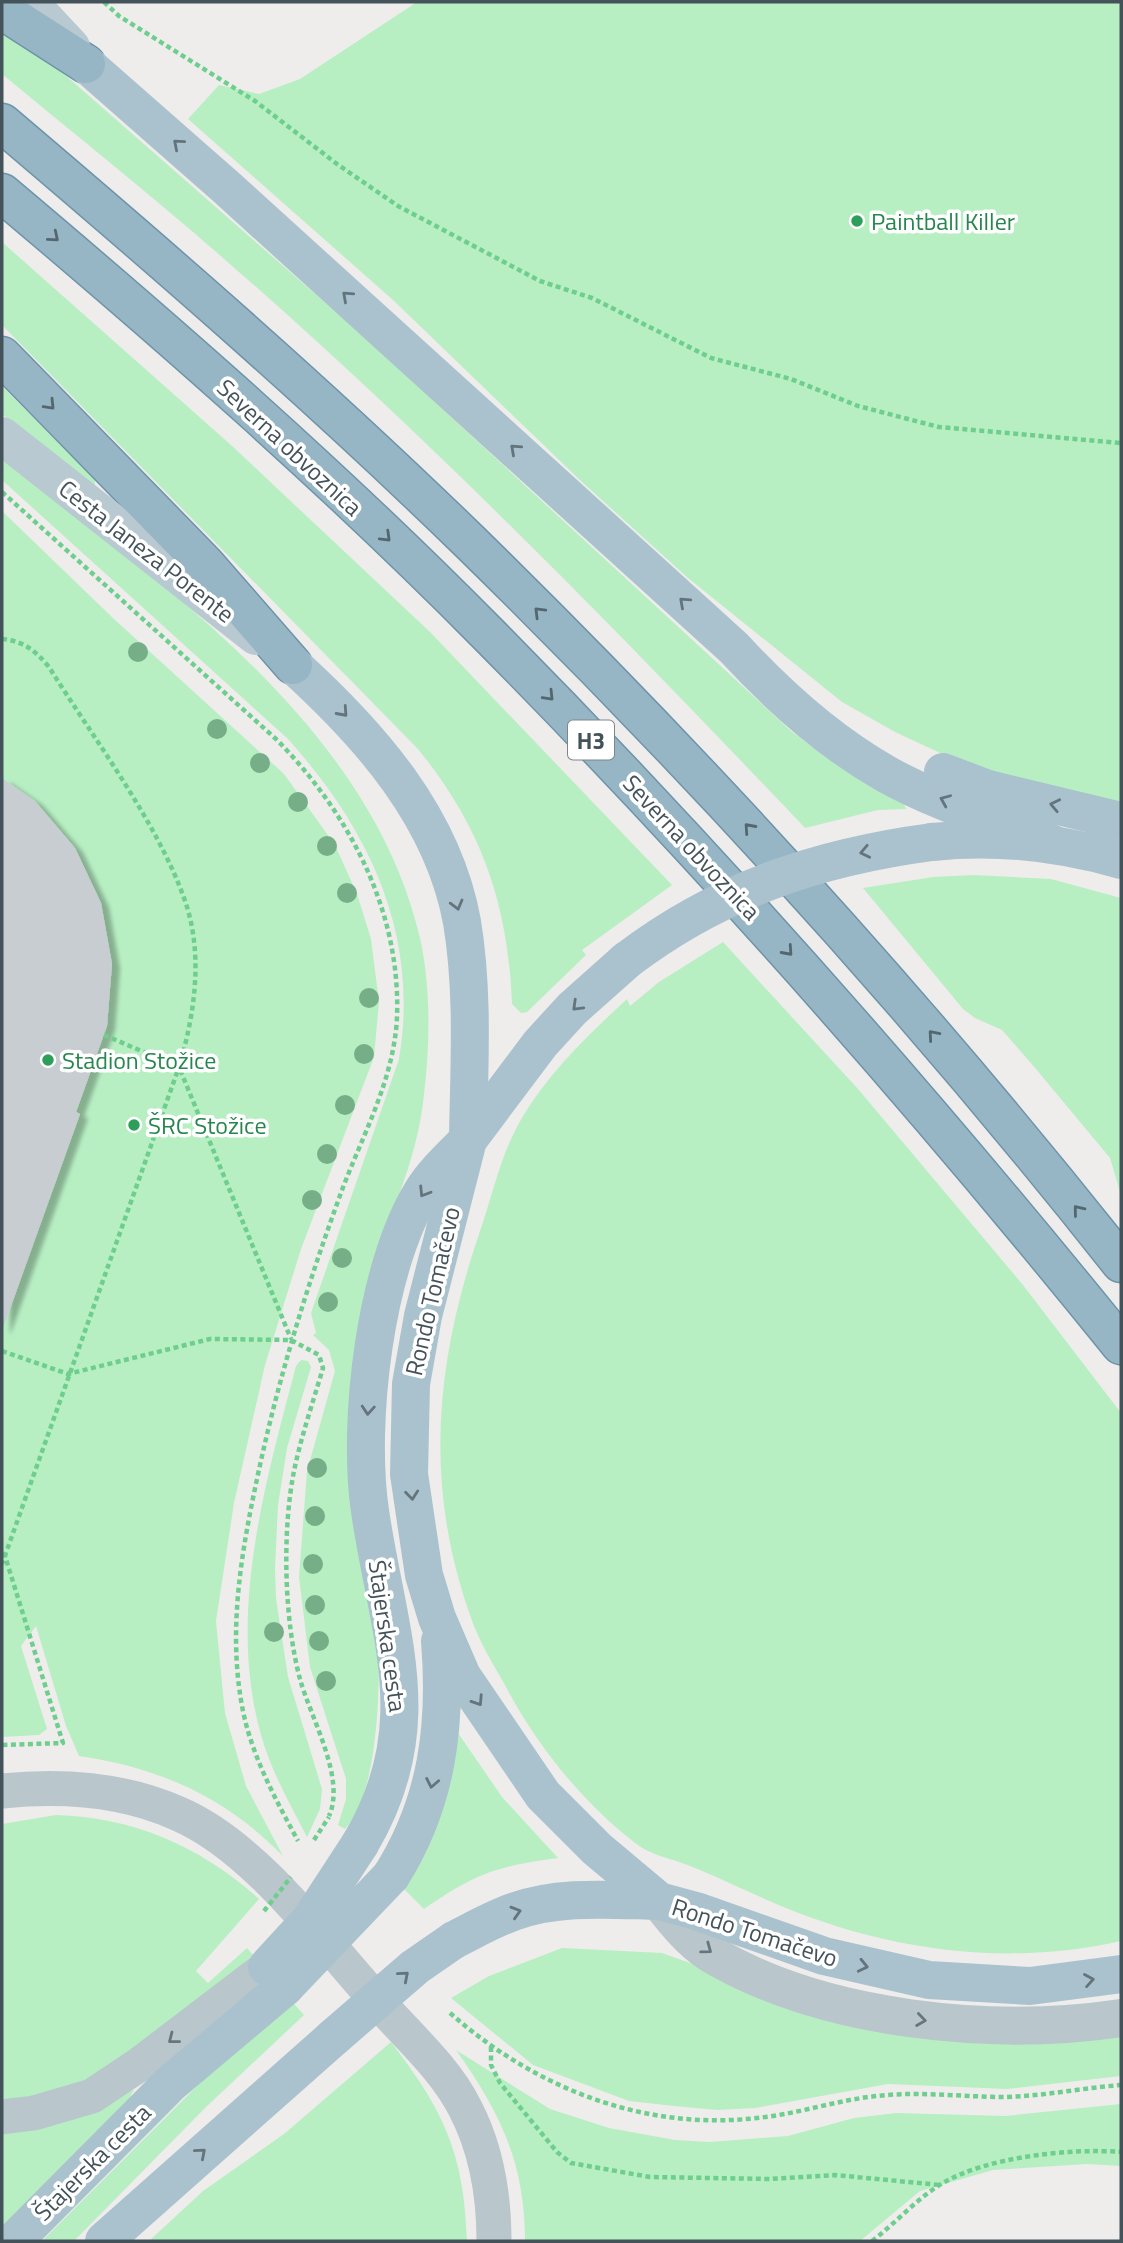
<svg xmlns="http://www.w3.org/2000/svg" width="1123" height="2243" viewBox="0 0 1123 2243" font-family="'Titillium Web',sans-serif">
	<defs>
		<filter id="shadow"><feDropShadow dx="8" dy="4.5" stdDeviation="2" flood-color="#0004"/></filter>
	</defs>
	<rect width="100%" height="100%" fill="#efecec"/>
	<g fill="#b7efc3">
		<path d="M417 2H1121V807L992 777 895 732 842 702 688 578 582 482 393 300 188 119 219 85 259 94 300 79Z"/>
		<path d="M2 27 56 67 362 335 791 731 824 756 903 802 906 809 878 810 805 828C616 629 423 431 215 251 145 190 73 133 2 74Z"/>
		<path d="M2 242 231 445 430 632 672 885 582 950 586 955 527 1012 521 1013 512 1004C508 904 482 827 417 748L2 325Z"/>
		<path d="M2 386 95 480V487L90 486 2 414Z"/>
		<path d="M2 457C163 586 370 725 420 938 431 987 430 1045 424 1094 419 1144 405 1176 390 1223 384 1245 379 1268 374 1291 370 1308 363 1327 362 1344 361 1373 365 1402 367 1431 371 1519 402 1767 345 1829L338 1825 346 1799V1779L310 1667 299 1577 307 1471 335 1371 329 1350 313 1335 316 1333 311 1313 399 1059C420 935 369 829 288 739L2 480Z"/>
		<path d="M2 511 114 619 284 774 335 845 357 894 371 939 379 1002 374 1057 301 1249 265 1365 234 1503 216 1621 225 1713 246 1786 283 1856C225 1797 161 1768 79 1756L66 1726 36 1626 21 1646 47 1729 39 1735 2 1737Z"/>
		<path d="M974 875 1051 879 1121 898V1195L1110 1158 1036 1069 1002 1030 975 1018 963 1009 863 888 933 877Z"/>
		<path d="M723 942 858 1089 1023 1285 1121 1413V1941C998 1969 870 1948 756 1895 731 1884 707 1872 682 1863 665 1857 649 1854 635 1843 582 1802 535 1743 505 1685 494 1666 482 1646 474 1626 423 1490 434 1366 480 1231 492 1197 500 1158 517 1127 544 1077 586 1037 627 999L630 1006 659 982Z"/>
		<path d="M301 1360 308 1361 311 1367 287 1448 278 1505 275 1568 276 1598 288 1677 322 1789 320 1809 307 1837C290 1804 271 1771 261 1735 227 1614 265 1484 296 1366Z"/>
		<path d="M456 1730 502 1797 558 1858C497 1866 475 1874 424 1909L402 1887Z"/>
		<path d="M56 1815C133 1817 202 1847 259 1899L196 1971 208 1983 247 1948 253 1955 188 2014 81 2085 2 2104V1824Z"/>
		<path d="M562 1948 662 1953 819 2009 1121 2027V2076L1007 2089 888 2084 755 2108 717 2110 674 2106 629 2101 533 2065 451 1998 489 1976Z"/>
		<path d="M287 1996 304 2015 206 2107 74 2241H42Z"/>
		<path d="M391 2042C444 2111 464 2153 467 2241H149L203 2191 284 2134Z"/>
		<path d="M456 2050 550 2109 609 2128 675 2140 710 2142 788 2136 854 2118 896 2113 1005 2116 1121 2104V2166L1087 2164 993 2170 920 2191 860 2241H525C525 2163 500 2112 456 2050Z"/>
		<path d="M134 2090 127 2102 2 2227V2133Z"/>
	</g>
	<path fill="#c8cdd1" filter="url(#shadow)" d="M2 778 35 801 75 848 101 903 112 964 107 1026 76 1112 80 1114 2 1331Z"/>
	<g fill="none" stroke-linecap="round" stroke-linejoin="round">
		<defs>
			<g id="trunk">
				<path d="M2 10 86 64"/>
				<path d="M2 123C161 258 319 395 469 541 701 768 920 1009 1121 1263"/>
				<path d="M2 193C168 333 334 478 487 633 711 859 921 1098 1121 1345"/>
				<path d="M2 356 205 564 293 665"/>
			</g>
		</defs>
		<use href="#trunk" stroke="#6d94a9" stroke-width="41"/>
		<g stroke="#6ece8e" stroke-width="4.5" stroke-dasharray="5 3.5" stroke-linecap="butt">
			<path d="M104 2 119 16 255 101 337 164 398 206 540 281 592 298 711 358 791 379 858 406 939 427 1121 443"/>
			<path d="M2 492 276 739C349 813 401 911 397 1017 394 1083 359 1141 338 1201 305 1292 277 1384 257 1479 241 1554 228 1630 242 1706 251 1755 275 1798 298 1841"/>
			<path d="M2 639C23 641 35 650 49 667 92 736 157 822 184 898 204 953 195 1013 179 1067L2 1564"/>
			<path d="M104 1035 179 1067 291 1339"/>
			<path d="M2 1351 68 1374 210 1339 291 1340 319 1355 323 1368C313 1402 301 1437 294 1471 282 1531 284 1620 300 1679 311 1719 346 1778 329 1816"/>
			<path d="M2 1554 5 1556 63 1743 2 1745"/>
			<path d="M450 2013C535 2088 643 2131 757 2118 798 2114 837 2100 877 2096 920 2091 963 2097 1005 2097 1044 2096 1082 2088 1121 2085"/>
			<path d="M491 2047V2065L500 2083 557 2152 571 2163 650 2177 770 2179 835 2175 940 2185"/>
			<path d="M872 2241C896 2223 917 2198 943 2183 987 2157 1070 2148 1121 2152"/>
		</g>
		<g stroke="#b9c7cc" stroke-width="35">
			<path d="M2 1791C61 1785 124 1789 179 1814 255 1847 322 1940 378 2002 407 2035 445 2068 465 2108 487 2150 494 2194 494 2241"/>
			<path d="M2 2117 34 2113 92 2096 140 2064 267 1967"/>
		</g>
		<path stroke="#b9c7cc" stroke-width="38" d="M659 1901C674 1920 690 1941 711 1954 824 2021 993 2037 1121 2018"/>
		<g stroke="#b8c9d1" stroke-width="38">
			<path d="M29 2 71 47"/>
			<path d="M2 436 256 636"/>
		</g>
		<g stroke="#aac2cd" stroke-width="38">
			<path d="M86 64 226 187 734 648C779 697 828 741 886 774 938 803 998 821 1053 844"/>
			<path d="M293 665C370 735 443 817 462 922 474 994 469 1068 468 1140"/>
			<path d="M943 772 988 789 1121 821"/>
			<path d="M932 842C997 835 1058 842 1121 860"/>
			<path d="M627 960 572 1009 540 1044 468 1140 423 1316 411 1384 409 1474 424 1575 437 1618 462 1676 543 1795 597 1849 659 1901 696 1911 824 1956 929 1980 1030 1986 1121 1974"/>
			<path d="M360 1844C431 1725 388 1635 370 1511 357 1423 375 1268 422 1192 433 1174 449 1159 464 1144"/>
			<path d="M391 1876C437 1803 447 1726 440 1641"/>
			<path d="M454 1940C474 1930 493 1919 513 1912 558 1895 612 1900 659 1901"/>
			<path d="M14 2241 170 2084 285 1987"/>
			<path d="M104 2241 334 2037"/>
		</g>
		<use href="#trunk" stroke="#96b6c5" stroke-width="38"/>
		<g stroke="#6ece8e" stroke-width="4.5" stroke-dasharray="5 3.5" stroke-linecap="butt">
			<path d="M314 1840 329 1817"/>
			<path d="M264 1911 291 1877"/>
		</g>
		<g stroke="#aac2cd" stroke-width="38">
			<path d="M627 960C719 890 819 857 932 842"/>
			<path d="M267 1967 311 1919 360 1844"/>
			<path d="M285 1987 391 1876"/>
			<path d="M334 2037 415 1967 454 1940"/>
		</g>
	</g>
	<g fill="#76ae87">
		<circle cx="138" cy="652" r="10"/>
		<circle cx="217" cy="729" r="10"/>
		<circle cx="260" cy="763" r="10"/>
		<circle cx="298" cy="802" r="10"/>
		<circle cx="327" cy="846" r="10"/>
		<circle cx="347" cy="893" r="10"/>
		<circle cx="369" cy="998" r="10"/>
		<circle cx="364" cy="1054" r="10"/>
		<circle cx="345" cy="1105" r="10"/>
		<circle cx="327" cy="1154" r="10"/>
		<circle cx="312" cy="1200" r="10"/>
		<circle cx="342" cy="1258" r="10"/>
		<circle cx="328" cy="1302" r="10"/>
		<circle cx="317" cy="1468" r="10"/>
		<circle cx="315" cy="1516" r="10"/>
		<circle cx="313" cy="1564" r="10"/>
		<circle cx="315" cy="1605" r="10"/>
		<circle cx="274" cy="1632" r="10"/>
		<circle cx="319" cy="1641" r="10"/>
		<circle cx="326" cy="1681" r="10"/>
	</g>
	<defs><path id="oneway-chevron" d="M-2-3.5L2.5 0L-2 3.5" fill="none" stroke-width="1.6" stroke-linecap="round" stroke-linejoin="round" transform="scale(1.75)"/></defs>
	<g stroke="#63747c">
		<use href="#oneway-chevron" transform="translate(178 144) rotate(-139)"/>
		<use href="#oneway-chevron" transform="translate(347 296) rotate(-138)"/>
		<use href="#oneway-chevron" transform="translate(515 449) rotate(-138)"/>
		<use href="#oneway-chevron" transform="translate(684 602) rotate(-138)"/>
		<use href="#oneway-chevron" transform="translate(343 712) rotate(48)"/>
		<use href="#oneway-chevron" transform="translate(945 800) rotate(-157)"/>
		<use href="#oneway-chevron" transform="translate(1055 805) rotate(-168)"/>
		<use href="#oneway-chevron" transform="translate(865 852) rotate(168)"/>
		<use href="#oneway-chevron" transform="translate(457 905) rotate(75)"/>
		<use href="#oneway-chevron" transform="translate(577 1006) rotate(136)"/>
		<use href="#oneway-chevron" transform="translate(424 1192) rotate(122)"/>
		<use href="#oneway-chevron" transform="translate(368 1410) rotate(94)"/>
		<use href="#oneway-chevron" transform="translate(412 1495) rotate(84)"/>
		<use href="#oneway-chevron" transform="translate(478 1701) rotate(57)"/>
		<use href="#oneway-chevron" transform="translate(432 1783) rotate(101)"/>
		<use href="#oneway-chevron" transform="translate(516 1912) rotate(-17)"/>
		<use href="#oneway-chevron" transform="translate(863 1966) rotate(13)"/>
		<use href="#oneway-chevron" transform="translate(404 1976) rotate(-41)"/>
		<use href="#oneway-chevron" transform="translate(1089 1980) rotate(-10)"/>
		<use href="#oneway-chevron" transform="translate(201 2153) rotate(-41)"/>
	</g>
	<g stroke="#54676f">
		<use href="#oneway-chevron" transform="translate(54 237) rotate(40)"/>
		<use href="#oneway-chevron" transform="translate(50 405) rotate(46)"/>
		<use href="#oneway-chevron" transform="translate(386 537) rotate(44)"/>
		<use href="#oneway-chevron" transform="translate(539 612) rotate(-135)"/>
		<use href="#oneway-chevron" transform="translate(549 696) rotate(46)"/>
		<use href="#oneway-chevron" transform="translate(749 828) rotate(-132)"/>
		<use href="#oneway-chevron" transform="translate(788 951) rotate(48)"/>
		<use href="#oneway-chevron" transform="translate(933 1035) rotate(-131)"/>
		<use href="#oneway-chevron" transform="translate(1078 1210) rotate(-129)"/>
	</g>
	<g stroke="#67767c">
		<use href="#oneway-chevron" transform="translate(707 1949) rotate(36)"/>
		<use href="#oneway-chevron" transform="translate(921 2020) rotate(8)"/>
		<use href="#oneway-chevron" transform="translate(173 2039) rotate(142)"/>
	</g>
	<g fill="#2e9e5b" stroke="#fff" stroke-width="2.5">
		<circle cx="857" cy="221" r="7"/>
		<circle cx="48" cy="1060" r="7"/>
		<circle cx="134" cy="1125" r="7"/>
	</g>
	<g text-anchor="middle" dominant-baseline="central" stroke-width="7" stroke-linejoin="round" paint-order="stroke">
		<rect fill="#fff" stroke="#7c878c" stroke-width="2" x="568" y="720.5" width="46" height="39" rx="5"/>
		<g font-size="23" font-weight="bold" fill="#44535a">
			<text x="591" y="740">H3</text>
		</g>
		<g font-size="24" fill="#27864d" stroke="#fff" text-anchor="start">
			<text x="871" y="221">Paintball Killer</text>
			<text x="62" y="1060">Stadion Stožice</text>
			<text x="148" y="1125">ŠRC Stožice</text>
		</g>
		<g font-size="24" fill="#44535a" stroke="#fff">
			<text transform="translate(290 447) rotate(43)">Severna obvoznica</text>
			<text transform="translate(147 551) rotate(38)">Cesta Janeza Porente</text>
			<text transform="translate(692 847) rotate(47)">Severna obvoznica</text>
			<text transform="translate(432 1291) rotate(-77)">Rondo Tomačevo</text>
			<text transform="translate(388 1636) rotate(82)">Štajerska cesta</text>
			<text transform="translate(755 1932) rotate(18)">Rondo Tomačevo</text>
			<text transform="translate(92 2162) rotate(-45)">Štajerska cesta</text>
		</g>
	</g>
	<rect width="1123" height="2243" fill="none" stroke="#44535a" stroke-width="7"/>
</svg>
